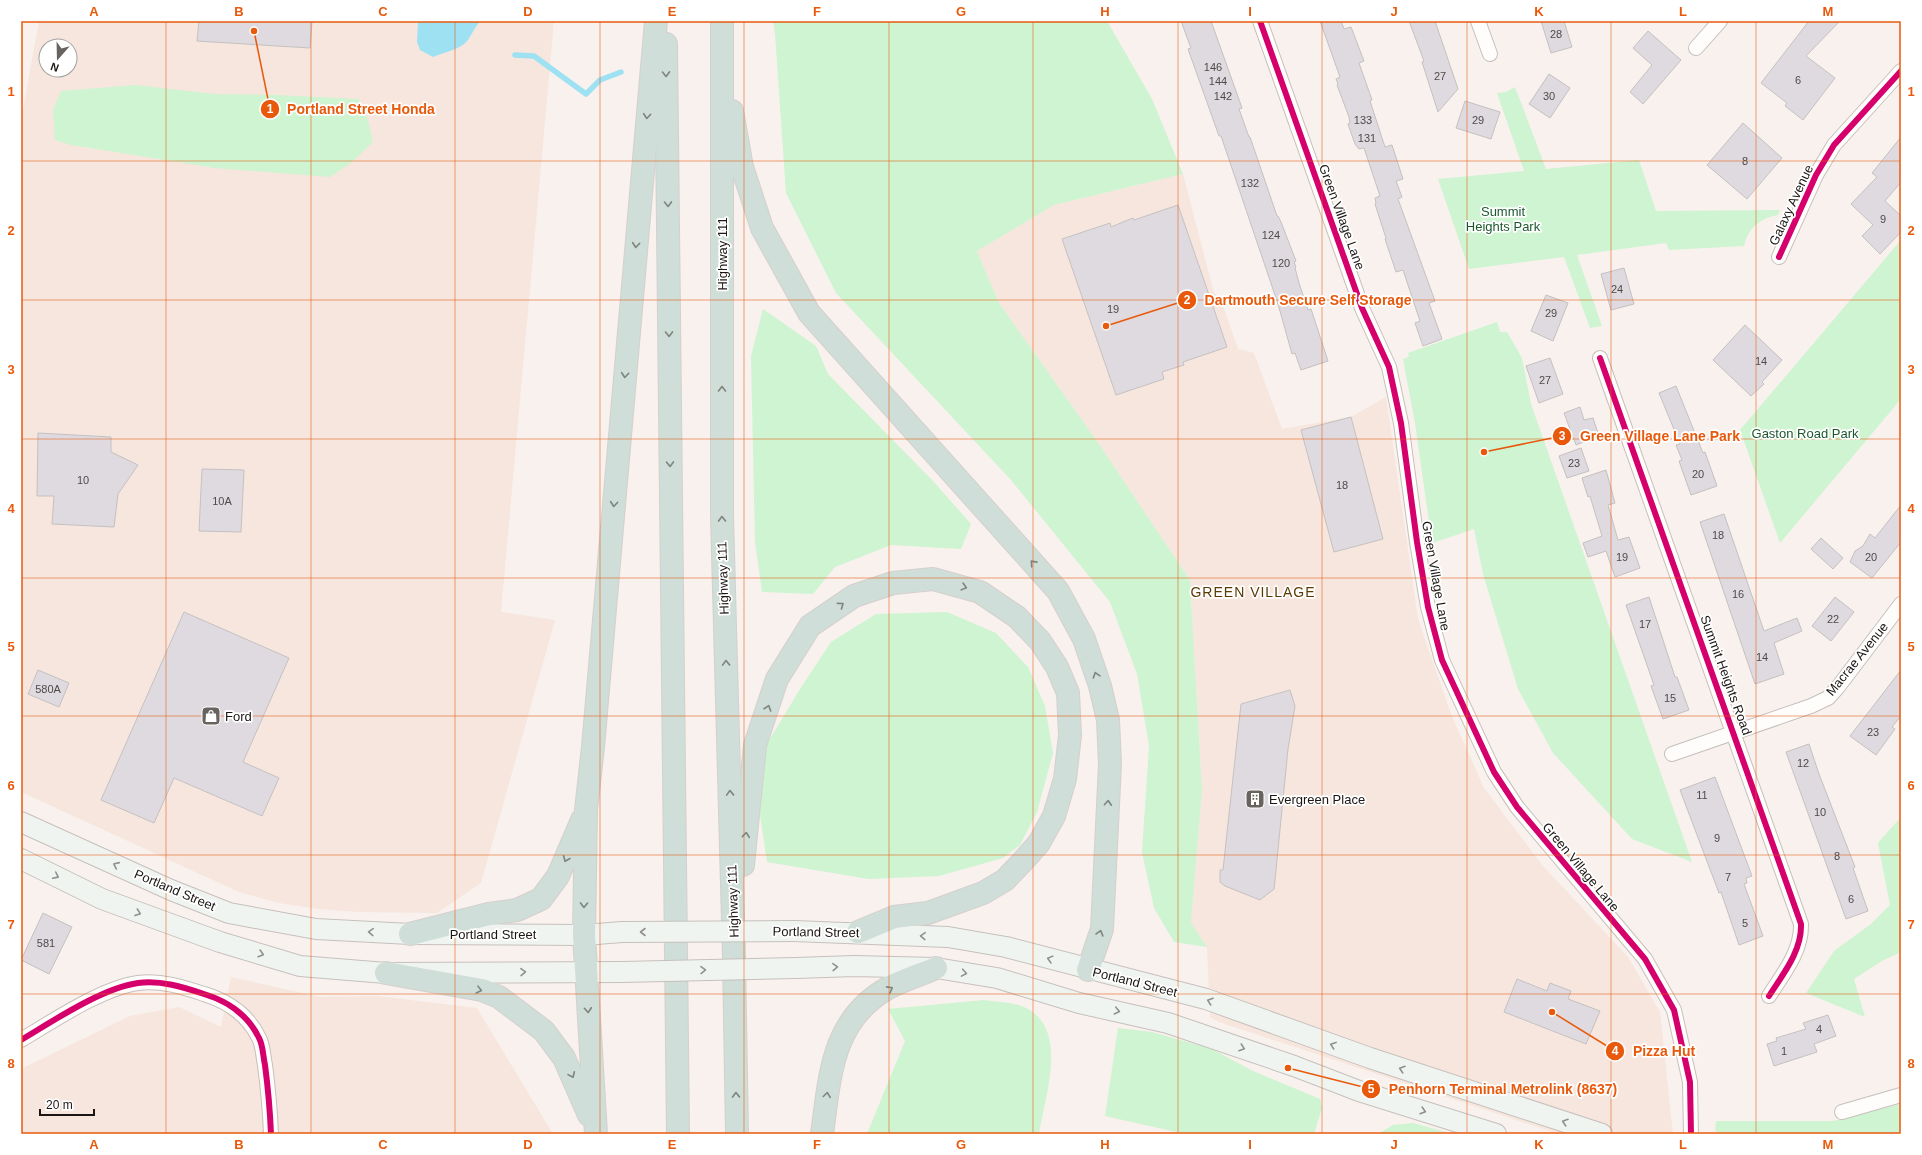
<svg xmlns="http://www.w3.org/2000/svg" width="1922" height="1155" viewBox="0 0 1922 1155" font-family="Helvetica,sans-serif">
	<rect width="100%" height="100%" fill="#f9f1ed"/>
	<g fill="#f6e6dd" fill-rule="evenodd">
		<path d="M39 21H554L501 612 555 620 481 883 437 913 358 912 318 909 279 903 239 892 21 792V120ZM46 46H70V70H46Z"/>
		<path d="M1183 174 1214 293 1221 300 1238 349 1254 353 1282 429 1351 417 1386 397 1418 619 1451 714 1484 788 1542 865 1628 957 1660 1012 1673 1134H1559L1219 1022 1210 1017 1207 947 1191 923 1202 790 1190 580 1099 444 999 303 977 251 1054 205Z"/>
		<path d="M231 977 320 997 377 996 477 1008 553 1134H21V1069L130 1016 179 1007 221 1027Z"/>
	</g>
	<g fill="#cef4d1">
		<path d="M773 21H1107L1152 99 1183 174 1054 205 977 251 999 303 1099 444 1190 580 1202 790 1191 923 1207 947 1174 942 1154 908 1142 852 1149 746 1137 674 1110 602 1011 480 836 293 786 193 775 34Z"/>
		<path d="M135 85 214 94 276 95 359 99 368 120 373 142 352 162 330 177 215 168 71 145 55 140 53 110 61 91Z"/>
		<path d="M1515 87 1546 169 1639 160 1656 211 1780 210 1778 215C1760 218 1748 228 1744 246L1669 250 1666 243 1577 255 1602 326 1590 328 1564 257 1469 269 1438 179 1524 171 1497 93 1506 92Z"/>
		<path d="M1901 240V399L1780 543 1740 430Z"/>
		<path d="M763 309 816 346 828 374 933 481 971 524 961 549 891 545 835 567 813 594 762 592 755 542 751 356Z"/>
		<path d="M1497 322 1500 332H1507L1522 358 1531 404 1692 862 1632 839 1553 753 1518 689 1483 574 1474 529 1432 543 1415 423 1403 359 1409 357 1408 353Z"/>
		<path d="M947 612 996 633 1028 667 1045 706 1053 753 1037 812 1020 845 1003 858 939 876 869 879 767 862 753 767 800 689 831 642 876 614Z"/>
		<path d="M1901 817V952L1882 961 1854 979 1865 1017 1806 993 1834 951 1871 924 1890 905 1878 843Z"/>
		<path d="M984 1000C996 1002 1013 1002 1024 1007 1070 1028 1045 1095 1039 1134H867L905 1041 888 1009Z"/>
		<path d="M1118 1028 1152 1032 1212 1049 1253 1071 1320 1099 1322 1108 1314 1134H1185L1105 1116Z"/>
		<path d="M1901 1104V1134H1723L1715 1131 1716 1121H1833Z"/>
		<path d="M1413 1123 1453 1134H1378L1393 1125Z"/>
	</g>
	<path fill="#9ee1f3" d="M418 21H480C475 27 472 34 468 40 460 50 444 52 433 57L420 50 417 42Z"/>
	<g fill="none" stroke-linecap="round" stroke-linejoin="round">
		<path stroke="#9ee1f3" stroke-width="5.5" d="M515 55 534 56 586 94 600 80 621 72"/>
	</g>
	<g fill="#dfdadf" stroke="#c4c1c1">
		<path d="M199 21H312L310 48 197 41Z"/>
		<path d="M1181 21H1211L1242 108 1239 109 1249 137H1250L1277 216H1278L1281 222 1296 261 1294 262 1296 267 1295 268 1299 283 1308 310 1311 309 1328 361 1301 370 1295 353 1292 354 1278 304 1221 136H1219L1188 49 1191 48Z"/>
		<path d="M1320 21H1341L1344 29 1351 27 1364 61 1359 63 1372 100 1370 101 1385 147 1392 145 1403 179 1396 181 1402 197 1398 199 1435 301 1429 303 1442 339 1423 346 1415 323 1420 321 1403 270 1396 272 1385 239 1386 238 1375 204 1376 203 1375 198 1380 196 1364 148 1359 149 1355 144 1348 124 1350 123 1349 117 1337 85 1338 84 1336 79 1340 77Z"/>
		<path d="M1409 21H1435L1458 89 1438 112 1422 62 1424 61Z"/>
		<path d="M1541 21H1564L1572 47 1551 53Z"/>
		<path d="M1809 21H1840L1806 56 1835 78 1803 120 1785 106 1787 103 1761 83Z"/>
		<path d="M1648 31 1681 60 1643 104 1630 92 1652 65 1633 48Z"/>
		<path d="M1549 74 1570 88 1550 118 1529 104Z"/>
		<path d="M1465 101 1500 112 1491 139 1456 128Z"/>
		<path d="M1743 123 1782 158 1747 199 1707 165Z"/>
		<path d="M1901 137V182L1885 201 1901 216V232L1880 254 1862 236 1873 225 1851 204 1877 177 1872 173Z"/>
		<path d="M1178 205 1227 347 1183 362 1184 365 1162 372 1164 379 1116 395 1062 239 1110 223 1111 227 1133 218 1134 220Z"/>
		<path d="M1624 268 1634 304 1611 310 1601 274Z"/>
		<path d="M1546 295 1568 303 1553 341 1531 331Z"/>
		<path d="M1745 325 1782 360 1762 382 1764 384 1751 396 1713 360Z"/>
		<path d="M1550 358 1563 394 1539 403 1526 366Z"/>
		<path d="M1676 386 1703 453 1705 452 1717 486 1691 495 1679 461 1682 460 1676 445 1680 444 1659 393Z"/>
		<path d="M1580 407 1584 420 1593 418 1599 436 1576 445 1564 413Z"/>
		<path d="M1351 417 1383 539 1334 552 1301 430Z"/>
		<path d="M38 433 111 437V452L138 465 118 494 114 527 52 524 54 496H37Z"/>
		<path d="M1581 448 1589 471 1567 478 1559 456Z"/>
		<path d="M202 469 244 470 241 532 199 531Z"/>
		<path d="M1606 470 1615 503 1608 505 1618 540 1629 537 1640 568 1615 577 1606 551 1588 557 1583 543 1602 536 1590 496 1588 497 1582 478Z"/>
		<path d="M1901 505V542L1872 578 1850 562 1855 551 1863 546 1870 534 1875 538Z"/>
		<path d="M1724 514 1764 631 1797 618 1802 631 1774 643 1784 674 1755 684 1700 522Z"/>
		<path d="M1821 538 1843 558 1833 569 1811 549Z"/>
		<path d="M1649 597 1675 677H1677L1689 710 1663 719 1651 686 1654 685 1626 605Z"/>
		<path d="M1835 597 1854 612 1831 641 1812 626Z"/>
		<path d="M184 612 289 658 243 762 279 778 262 816 174 778 154 823 101 800Z"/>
		<path d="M38 670 69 683 59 707 28 694Z"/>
		<path d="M1901 670V716L1892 727 1895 729 1876 755 1850 736Z"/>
		<path d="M1290 690 1295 706 1288 749 1275 880 1274 889 1260 900 1225 886 1220 882V870H1223L1241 704Z"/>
		<path d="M1809 744 1819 774 1855 867 1853 868 1868 911 1846 919 1786 752Z"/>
		<path d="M1715 777 1752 876 1746 878 1747 883 1744 884 1763 936 1739 945 1721 892 1719 893 1680 790Z"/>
		<path d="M43 913 72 927 49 974 21 960Z"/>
		<path d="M1517 979 1547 991 1550 983 1571 991 1568 999 1600 1011 1586 1044 1504 1012Z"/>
		<path d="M1828 1015 1836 1036 1814 1044 1817 1052 1774 1066 1767 1044 1777 1041 1776 1038 1806 1029 1803 1023Z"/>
	</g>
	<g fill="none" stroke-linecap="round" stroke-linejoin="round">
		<defs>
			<g id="street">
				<path d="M1260 21 1362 308 1389 367 1401 423 1417 542 1428 607 1442 660 1494 772 1517 807 1645 959 1674 1010 1690 1082 1691 1134"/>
				<path d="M1478 21 1490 54"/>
				<path d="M1696 48 1720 21"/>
				<path d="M1779 257 1816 175 1834 145 1901 71"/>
				<path d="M1600 358 1801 924C1802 951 1783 974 1769 996"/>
				<path d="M1672 754 1811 706 1828 698 1838 687 1901 604"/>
				<path d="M21 1040C53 1021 102 988 138 983 161 980 183 987 204 994 227 1001 248 1015 259 1038 263 1045 263 1056 265 1065 268 1088 270 1110 271 1134"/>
				<path d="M1842 1112 1901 1095"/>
			</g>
			<g id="secondary">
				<path d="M21 822 171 890 229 913 316 929 410 934 584 935 622 932"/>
				<path d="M21 859 102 899 220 942 300 966 386 973 622 972"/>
				<path d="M794 931 948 937 1006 947 1206 999 1370 1058 1602 1134"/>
				<path d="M796 968 854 966 936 968 997 978 1079 1003 1168 1023 1294 1066 1359 1091 1496 1134"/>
			</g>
			<g id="highway">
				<path d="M722 21V516L734 958 737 1134"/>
				<path d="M666 44 678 1134"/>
				<path d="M732 111 742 167 762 228 809 313 1058 591 1084 639 1100 686 1108 720 1110 764 1102 929 1088 970"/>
				<path d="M743 865 755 745 777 679 810 626 854 596 893 583 933 579 980 592 1017 617 1040 641 1057 667 1068 693 1070 735 1065 779 1054 816 1039 843 1024 860 1005 880 983 893 928 913 894 917 858 932"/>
				<path d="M410 934 489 914 517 910 541 899 558 876 582 820"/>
				<path d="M386 973 482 990 499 997 544 1031 564 1058 589 1115"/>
				<path d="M596 1134 584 935 586 810 593 747 656 21"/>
				<path d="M822 1134C830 1077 831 1020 888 988 903 980 920 975 936 968"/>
			</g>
		</defs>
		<use href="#street" stroke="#c6c0bc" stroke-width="16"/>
		<use href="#secondary" stroke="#c6c0bc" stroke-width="22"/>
		<use href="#highway" stroke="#d4d0ce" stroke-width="24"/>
		<use href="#street" stroke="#fefdfc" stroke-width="14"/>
		<use href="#secondary" stroke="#f0f4f1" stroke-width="20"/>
		<use href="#highway" stroke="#cfded8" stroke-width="22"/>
		<defs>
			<g id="secondary-bridge">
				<path d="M622 932 794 931"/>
				<path d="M622 972 796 968"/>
			</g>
		</defs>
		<use href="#secondary-bridge" stroke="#c6c0bc" stroke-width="22" stroke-linecap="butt"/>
		<use href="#secondary-bridge" stroke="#f0f4f1" stroke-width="20"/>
		<defs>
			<g id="cycleway">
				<path d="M1260 21 1362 308 1389 367 1401 423 1417 542 1428 607 1442 660 1494 772 1517 807 1645 959 1674 1010 1690 1082 1691 1134"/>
				<path d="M1779 257 1816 175 1834 145 1901 71"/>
				<path d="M1600 358 1801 924C1802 951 1783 974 1769 996"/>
				<path d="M21 1040C53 1021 102 988 138 983 161 980 183 987 204 994 227 1001 248 1015 259 1038 263 1045 263 1056 265 1065 268 1088 270 1110 271 1134"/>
			</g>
		</defs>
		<use href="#cycleway" stroke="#fff" stroke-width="8"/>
		<use href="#cycleway" stroke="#d6006c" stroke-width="6"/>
	</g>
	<defs><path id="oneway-chevron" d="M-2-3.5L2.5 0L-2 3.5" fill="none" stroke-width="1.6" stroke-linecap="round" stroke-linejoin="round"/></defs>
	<g stroke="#7e847f">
		<use href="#oneway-chevron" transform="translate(666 74) rotate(89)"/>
		<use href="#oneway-chevron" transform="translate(647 116) rotate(95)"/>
		<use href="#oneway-chevron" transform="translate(668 204) rotate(89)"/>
		<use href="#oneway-chevron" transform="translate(636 245) rotate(95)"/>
		<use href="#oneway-chevron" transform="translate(669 334) rotate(89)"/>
		<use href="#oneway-chevron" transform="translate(625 375) rotate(95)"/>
		<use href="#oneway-chevron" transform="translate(722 389) rotate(-90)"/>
		<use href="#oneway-chevron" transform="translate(670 464) rotate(89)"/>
		<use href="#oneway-chevron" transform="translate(614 504) rotate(95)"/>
		<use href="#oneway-chevron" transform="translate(722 519) rotate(-91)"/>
		<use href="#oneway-chevron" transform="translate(1033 563) rotate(-132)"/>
		<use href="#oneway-chevron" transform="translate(964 587) rotate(15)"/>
		<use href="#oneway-chevron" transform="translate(841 605) rotate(-36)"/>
		<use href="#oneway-chevron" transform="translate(726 663) rotate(-92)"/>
		<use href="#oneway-chevron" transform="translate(1096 675) rotate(-108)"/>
		<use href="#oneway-chevron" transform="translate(768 708) rotate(-71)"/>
		<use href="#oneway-chevron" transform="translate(730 793) rotate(-92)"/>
		<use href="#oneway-chevron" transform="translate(1108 803) rotate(-86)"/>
		<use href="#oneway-chevron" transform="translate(746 835) rotate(-84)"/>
		<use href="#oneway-chevron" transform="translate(566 859) rotate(113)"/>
		<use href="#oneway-chevron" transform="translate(584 905) rotate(91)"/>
		<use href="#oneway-chevron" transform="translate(1100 933) rotate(-74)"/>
		<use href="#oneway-chevron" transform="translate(890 989) rotate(-28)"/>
		<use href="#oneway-chevron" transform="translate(479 990) rotate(14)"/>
		<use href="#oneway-chevron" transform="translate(588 1010) rotate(86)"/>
		<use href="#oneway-chevron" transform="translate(572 1075) rotate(66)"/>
		<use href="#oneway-chevron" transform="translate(736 1095) rotate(-91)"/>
		<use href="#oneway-chevron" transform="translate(827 1095) rotate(-82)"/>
	</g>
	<g stroke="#90908d">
		<use href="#oneway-chevron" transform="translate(116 865) rotate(-156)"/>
		<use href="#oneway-chevron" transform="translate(56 876) rotate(26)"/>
		<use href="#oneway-chevron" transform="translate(138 913) rotate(20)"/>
		<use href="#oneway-chevron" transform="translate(371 932) rotate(-177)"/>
		<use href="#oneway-chevron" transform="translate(643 932) rotate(180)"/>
		<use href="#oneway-chevron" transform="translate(923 936) rotate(-177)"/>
		<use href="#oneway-chevron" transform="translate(261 954) rotate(16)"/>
		<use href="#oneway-chevron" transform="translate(1050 959) rotate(-165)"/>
		<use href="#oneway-chevron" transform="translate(835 967) rotate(-2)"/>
		<use href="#oneway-chevron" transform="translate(703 970) rotate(-1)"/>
		<use href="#oneway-chevron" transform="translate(523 972) rotate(-1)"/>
		<use href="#oneway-chevron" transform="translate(964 973) rotate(10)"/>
		<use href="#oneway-chevron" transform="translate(1210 1001) rotate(-161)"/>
		<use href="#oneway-chevron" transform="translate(1117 1011) rotate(13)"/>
		<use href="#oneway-chevron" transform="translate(1333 1045) rotate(-160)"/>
		<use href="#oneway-chevron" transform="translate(1242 1048) rotate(19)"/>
		<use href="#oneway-chevron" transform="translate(1402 1069) rotate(-162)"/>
		<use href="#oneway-chevron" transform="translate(1423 1111) rotate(17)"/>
		<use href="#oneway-chevron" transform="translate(1565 1122) rotate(-162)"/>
	</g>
	<path fill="none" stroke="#e8590c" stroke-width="1" stroke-opacity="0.55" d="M166 21V1134M311 21V1134M455 21V1134M600 21V1134M744 21V1134M889 21V1134M1033 21V1134M1178 21V1134M1322 21V1134M1467 21V1134M1611 21V1134M1756 21V1134M21 161H1901M21 300H1901M21 439H1901M21 578H1901M21 716H1901M21 855H1901M21 994H1901"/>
	<defs>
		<symbol id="shop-square" viewBox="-11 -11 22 22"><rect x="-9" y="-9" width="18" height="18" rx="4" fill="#69635f" stroke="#fff"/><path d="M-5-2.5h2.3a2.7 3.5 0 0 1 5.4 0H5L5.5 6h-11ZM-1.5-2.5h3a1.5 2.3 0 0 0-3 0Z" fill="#fff"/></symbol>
		<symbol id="building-square" viewBox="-11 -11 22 22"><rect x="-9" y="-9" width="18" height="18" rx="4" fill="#69635f" stroke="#fff"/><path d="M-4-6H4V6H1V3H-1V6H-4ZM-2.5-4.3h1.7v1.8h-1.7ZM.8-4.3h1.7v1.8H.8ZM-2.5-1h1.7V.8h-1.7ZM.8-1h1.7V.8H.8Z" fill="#fff"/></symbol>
	</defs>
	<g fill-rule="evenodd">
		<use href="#shop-square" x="200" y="705" width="22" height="22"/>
		<use href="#building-square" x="1244" y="788" width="22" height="22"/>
	</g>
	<g text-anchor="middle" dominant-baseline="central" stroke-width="3.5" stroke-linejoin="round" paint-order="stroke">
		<g font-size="11" fill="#4f4a49">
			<text x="1556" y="34">28</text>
			<text x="1213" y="67">146</text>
			<text x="1440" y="76">27</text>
			<text x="1798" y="80">6</text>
			<text x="1218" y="81">144</text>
			<text x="1223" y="96">142</text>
			<text x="1549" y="96">30</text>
			<text x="1363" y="120">133</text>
			<text x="1478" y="120">29</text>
			<text x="1367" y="138">131</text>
			<text x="1745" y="161">8</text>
			<text x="1250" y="183">132</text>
			<text x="1883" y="219">9</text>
			<text x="1271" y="235">124</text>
			<text x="1281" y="263">120</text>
			<text x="1617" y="289">24</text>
			<text x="1113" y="309">19</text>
			<text x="1551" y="313">29</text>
			<text x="1761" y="361">14</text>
			<text x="1545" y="380">27</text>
			<text x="1574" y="463">23</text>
			<text x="1698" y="474">20</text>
			<text x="83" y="480">10</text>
			<text x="1342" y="485">18</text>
			<text x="222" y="501">10A</text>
			<text x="1718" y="535">18</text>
			<text x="1622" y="557">19</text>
			<text x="1871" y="557">20</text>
			<text x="1738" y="594">16</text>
			<text x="1833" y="619">22</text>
			<text x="1645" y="624">17</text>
			<text x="1762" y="657">14</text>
			<text x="48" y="689">580A</text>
			<text x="1670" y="698">15</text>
			<text x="1873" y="732">23</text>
			<text x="1803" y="763">12</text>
			<text x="1702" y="795">11</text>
			<text x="1820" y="812">10</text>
			<text x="1717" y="838">9</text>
			<text x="1837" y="856">8</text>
			<text x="1728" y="877">7</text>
			<text x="1851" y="899">6</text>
			<text x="1745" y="923">5</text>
			<text x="46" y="943">581</text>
			<text x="1819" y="1029">4</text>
			<text x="1784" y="1051">1</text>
		</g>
		<g font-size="13" fill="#1b1613" stroke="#fff">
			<text transform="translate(1791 205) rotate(-65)">Galaxy Avenue</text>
			<text transform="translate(1342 217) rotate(70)">Green Village Lane</text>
			<text transform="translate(722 254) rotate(-90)">Highway 111</text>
			<text transform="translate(1436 576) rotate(80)">Green Village Lane</text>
			<text transform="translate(723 578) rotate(-92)">Highway 111</text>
			<text transform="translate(1857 659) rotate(-51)">Macrae Avenue</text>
			<text transform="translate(1726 675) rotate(70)">Summit Heights Road</text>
			<text transform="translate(1581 867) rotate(50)">Green Village Lane</text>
			<text transform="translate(175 890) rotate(23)">Portland Street</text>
			<text transform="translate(733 901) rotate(-92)">Highway 111</text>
			<text transform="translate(816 932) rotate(1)">Portland Street</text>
			<text x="493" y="934">Portland Street</text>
			<text transform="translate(1135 982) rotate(14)">Portland Street</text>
		</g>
		<g font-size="13" fill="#1b582e" stroke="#fff">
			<text x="1503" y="211">Summit<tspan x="1503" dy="15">Heights Park</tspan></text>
			<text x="1805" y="433">Gaston Road Park</text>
		</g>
		<g font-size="13" fill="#1b1613" stroke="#fff" text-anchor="start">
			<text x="225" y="716">Ford</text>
			<text x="1269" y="799">Evergreen Place</text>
		</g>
		<g font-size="14" letter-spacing="1" fill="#5a3a00" stroke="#fff">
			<text x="1253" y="592">GREEN VILLAGE</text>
		</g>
	</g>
	<path fill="none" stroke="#e8590c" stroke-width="1.5" d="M254 31L270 109M1106 326L1187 300M1484 452L1562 436M1552 1012L1615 1051M1288 1068L1371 1089"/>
	<g fill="#e8590c" stroke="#fff" stroke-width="1.5">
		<circle cx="254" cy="31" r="4"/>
		<circle cx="1106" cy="326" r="4"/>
		<circle cx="1484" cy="452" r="4"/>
		<circle cx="1552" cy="1012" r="4"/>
		<circle cx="1288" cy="1068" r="4"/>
		<circle cx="270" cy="109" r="10"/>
		<circle cx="1187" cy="300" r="10"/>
		<circle cx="1562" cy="436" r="10"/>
		<circle cx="1615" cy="1051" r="10"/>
		<circle cx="1371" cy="1089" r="10"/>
	</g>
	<g font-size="12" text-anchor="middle" font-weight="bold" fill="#fff">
		<text x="270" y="113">1</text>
		<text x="1187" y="304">2</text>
		<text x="1562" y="440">3</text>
		<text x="1615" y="1055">4</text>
		<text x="1371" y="1093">5</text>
	</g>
	<g font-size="14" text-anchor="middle" font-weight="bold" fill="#e8590c" stroke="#fff" stroke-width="3.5" stroke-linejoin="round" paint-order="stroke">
		<text x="361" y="114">Portland Street Honda</text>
		<text x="1308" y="305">Dartmouth Secure Self Storage</text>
		<text x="1660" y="441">Green Village Lane Park</text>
		<text x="1664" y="1056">Pizza Hut</text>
		<text x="1503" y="1094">Penhorn Terminal Metrolink (8637)</text>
	</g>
	<rect width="1922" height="1155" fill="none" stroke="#ffffff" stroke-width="44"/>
	<g transform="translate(58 58) rotate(200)"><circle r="19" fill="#ffffff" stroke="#a4a2a1"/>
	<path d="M0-3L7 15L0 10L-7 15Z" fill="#69635f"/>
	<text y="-6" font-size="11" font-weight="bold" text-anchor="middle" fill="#1b1613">N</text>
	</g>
	<path d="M40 1109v6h54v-6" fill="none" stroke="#1b1613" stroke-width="2"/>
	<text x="46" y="1109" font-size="12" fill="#1b1613" stroke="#ffffff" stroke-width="3" paint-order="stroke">20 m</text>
	<rect x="22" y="22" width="1878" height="1111" fill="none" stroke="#e8590c" stroke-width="1.5"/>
	<g font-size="13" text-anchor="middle" font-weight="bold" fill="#e8590c">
		<text x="94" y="16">A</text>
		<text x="239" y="16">B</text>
		<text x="383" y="16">C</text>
		<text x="528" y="16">D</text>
		<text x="672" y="16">E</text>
		<text x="817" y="16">F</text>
		<text x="961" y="16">G</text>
		<text x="1105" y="16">H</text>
		<text x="1250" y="16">I</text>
		<text x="1394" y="16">J</text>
		<text x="1539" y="16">K</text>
		<text x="1683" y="16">L</text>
		<text x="1828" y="16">M</text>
		<text x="11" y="96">1</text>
		<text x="1911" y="96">1</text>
		<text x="11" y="235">2</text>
		<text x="1911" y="235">2</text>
		<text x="11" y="374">3</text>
		<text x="1911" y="374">3</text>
		<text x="11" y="513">4</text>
		<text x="1911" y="513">4</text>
		<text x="11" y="651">5</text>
		<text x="1911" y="651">5</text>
		<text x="11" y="790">6</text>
		<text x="1911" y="790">6</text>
		<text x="11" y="929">7</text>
		<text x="1911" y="929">7</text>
		<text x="11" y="1068">8</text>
		<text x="1911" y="1068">8</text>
		<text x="94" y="1149">A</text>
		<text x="239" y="1149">B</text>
		<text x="383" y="1149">C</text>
		<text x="528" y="1149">D</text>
		<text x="672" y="1149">E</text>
		<text x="817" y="1149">F</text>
		<text x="961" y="1149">G</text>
		<text x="1105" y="1149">H</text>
		<text x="1250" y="1149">I</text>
		<text x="1394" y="1149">J</text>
		<text x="1539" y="1149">K</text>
		<text x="1683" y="1149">L</text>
		<text x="1828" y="1149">M</text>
	</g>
</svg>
